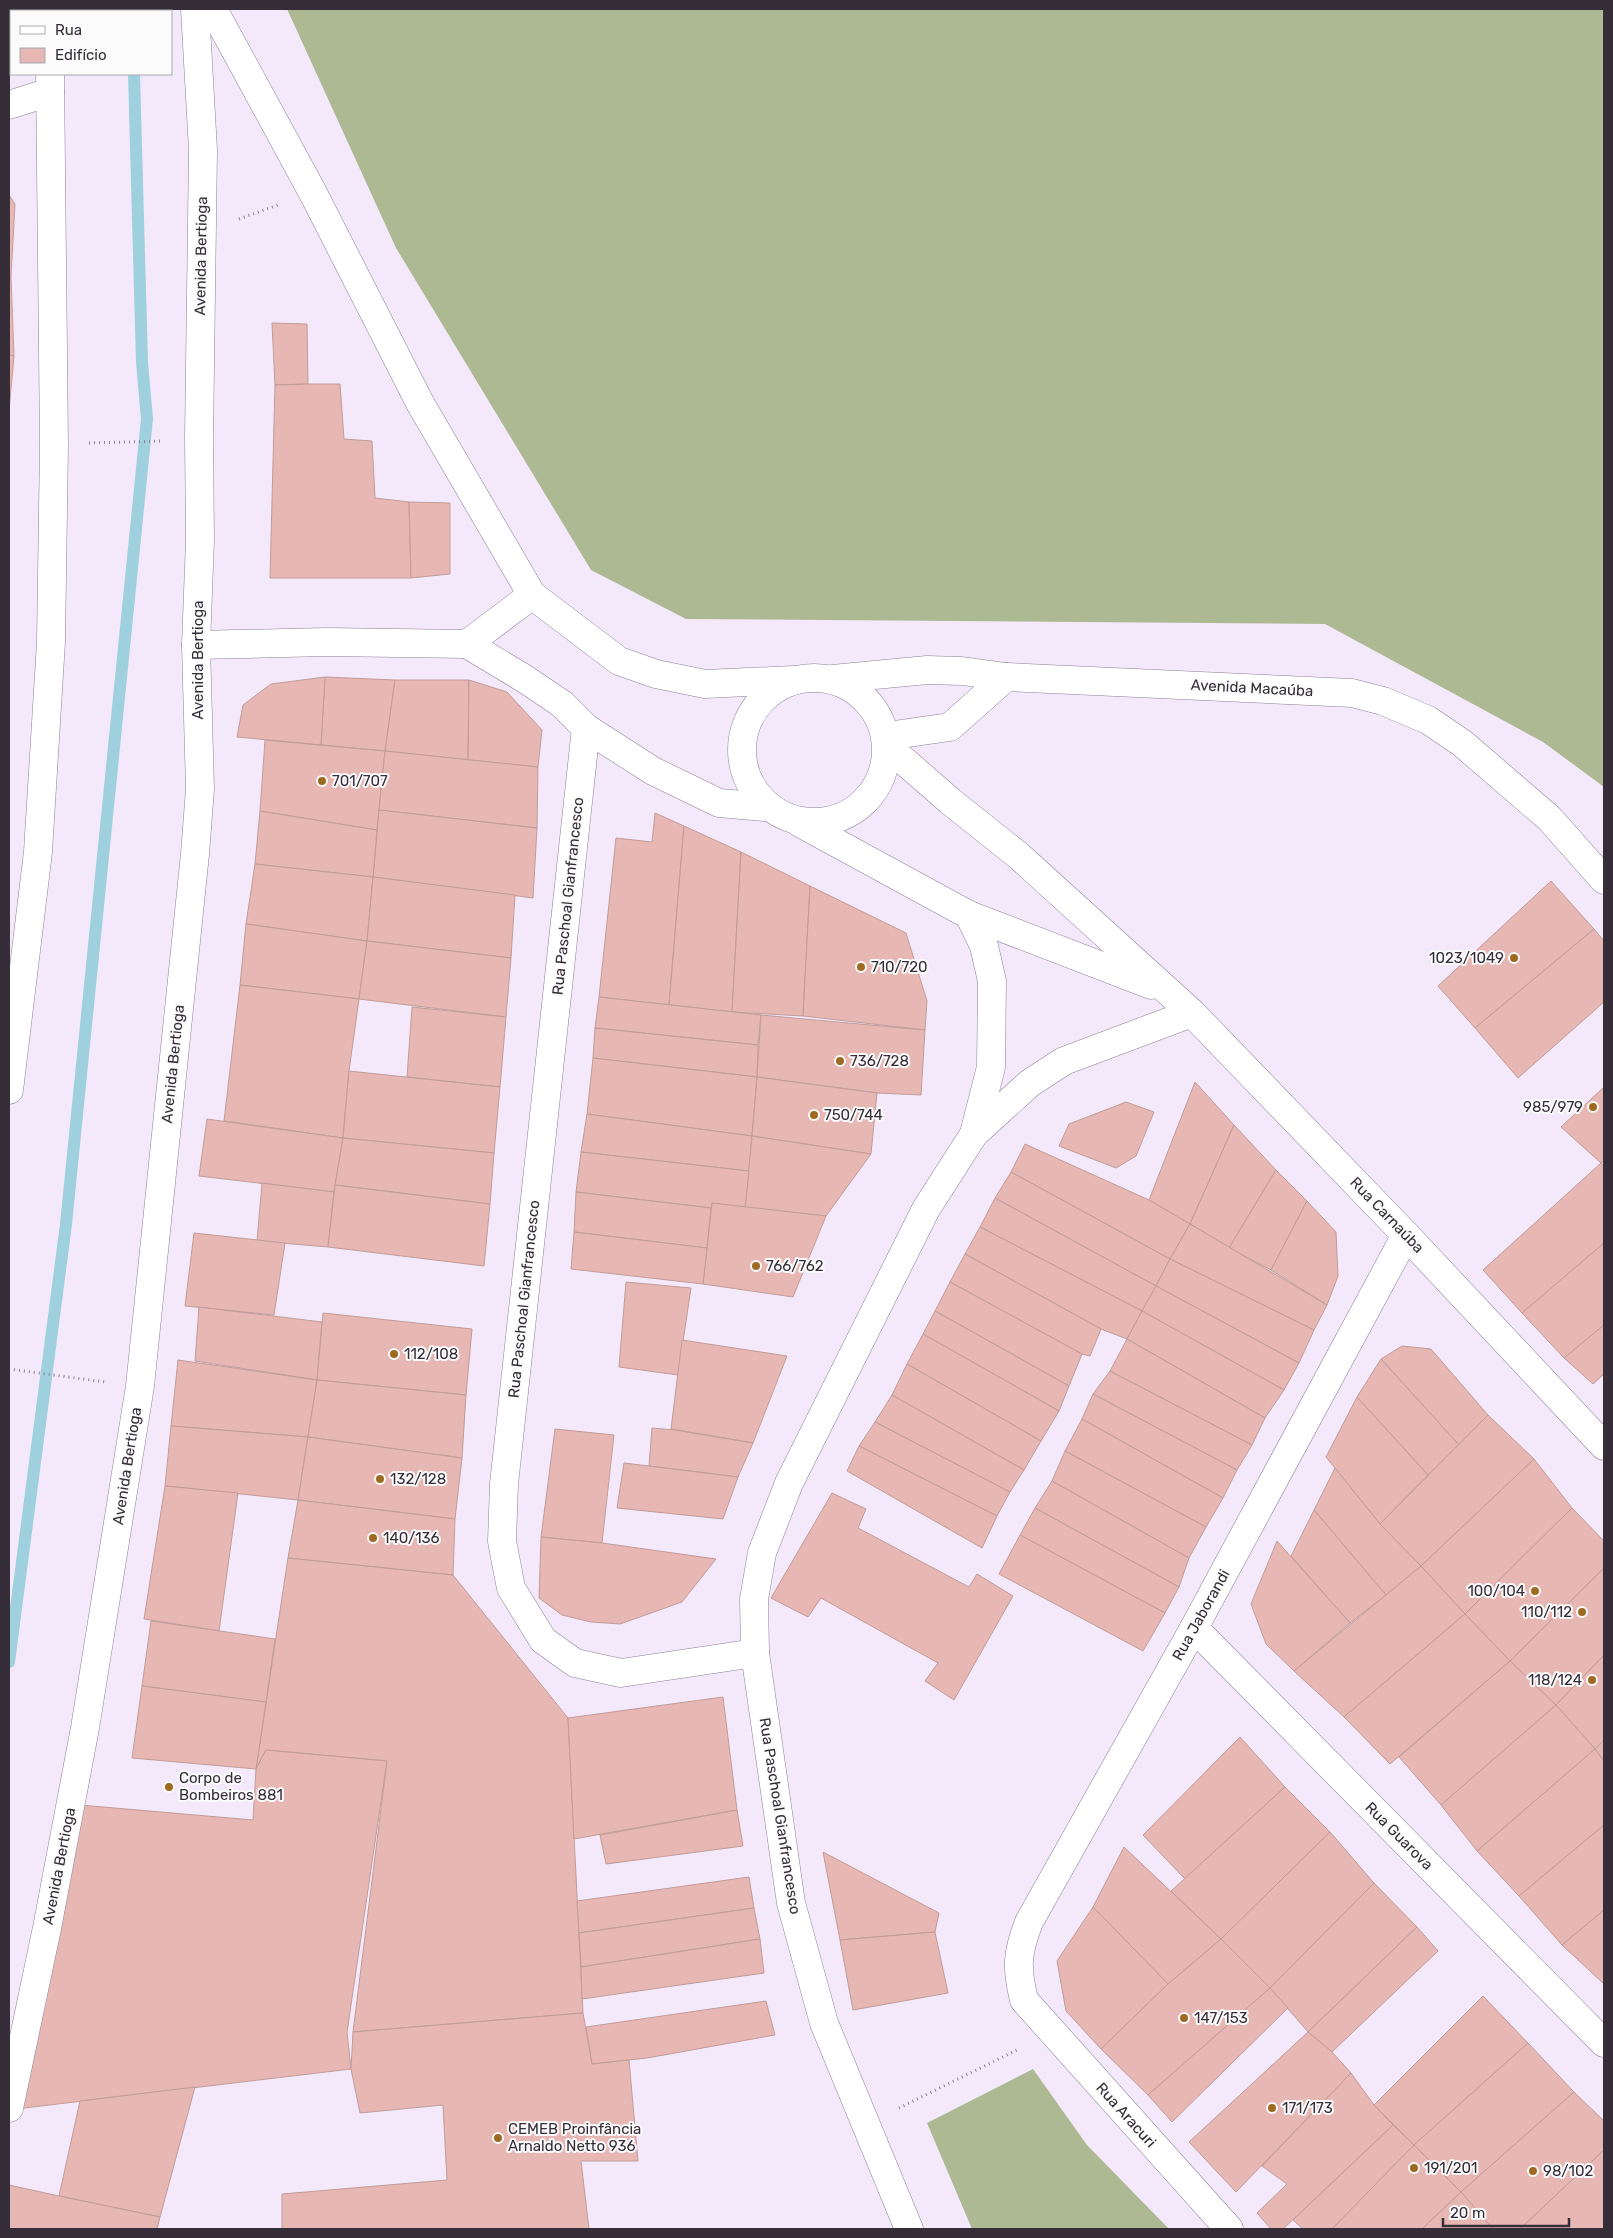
<svg xmlns="http://www.w3.org/2000/svg" width="1613" height="2238" viewBox="0 0 1613 2238" font-family="Rubik,sans-serif">
	<rect width="100%" height="100%" fill="#f4e9fb"/>
	<g fill="#adb993">
		<path d="M287 9H1604V787L1543 742 1325 624 686 619 591 570 396 248Z"/>
		<path d="M1033 2069 1087 2145 1169 2229H972L927 2123Z"/>
	</g>
	<g fill="none" stroke-linecap="round" stroke-linejoin="round">
		<g stroke="#9fd0dd" stroke-width="12">
			<path d="M132 9V11"/>
			<path d="M9 1662 66 1224 147 419 142 362 134 74"/>
		</g>
	</g>
	<g fill="#e6b7b3" stroke="#c19c98">
		<path d="M9 195 15 204 11 277H9Z"/>
		<path d="M9 277H11L14 356 9 355Z"/>
		<path d="M272 323 307 324 308 384 275 385Z"/>
		<path d="M9 355 14 356 9 411Z"/>
		<path d="M308 384H340L344 439 372 441 375 498 409 502 411 578H270L275 385Z"/>
		<path d="M409 502 450 503V574L411 578Z"/>
		<path d="M325 677 395 680 385 751 321 745Z"/>
		<path d="M325 677 321 745 237 737 243 705 271 684Z"/>
		<path d="M395 680H469L468 760 385 751Z"/>
		<path d="M469 680 507 692 542 730 538 767 468 760Z"/>
		<path d="M265 740 385 751 377 830 260 811Z"/>
		<path d="M385 751 538 767 537 828 379 810Z"/>
		<path d="M379 810 537 828 533 898 373 877Z"/>
		<path d="M260 811 377 830 373 877 255 864Z"/>
		<path d="M655 813 684 826 669 1005 599 997 616 838 652 842Z"/>
		<path d="M684 826 741 852 732 1012 669 1005Z"/>
		<path d="M741 852 810 886 803 1016 732 1012Z"/>
		<path d="M255 864 373 877 367 941 246 924Z"/>
		<path d="M373 877 515 895 511 958 367 941Z"/>
		<path d="M1551 881 1594 929 1475 1028 1438 986Z"/>
		<path d="M810 886 906 933 927 1001 925 1030 803 1016Z"/>
		<path d="M246 924 367 941 359 999 240 985Z"/>
		<path d="M1594 929 1604 941V1002L1518 1078 1475 1028Z"/>
		<path d="M367 941 511 958 506 1017 359 999Z"/>
		<path d="M240 985 359 999 349 1071 343 1138 224 1121Z"/>
		<path d="M599 997 761 1015 758 1045 595 1028Z"/>
		<path d="M412 1007 506 1017 500 1087 407 1077Z"/>
		<path d="M761 1015 925 1030 921 1095 877 1093 757 1077Z"/>
		<path d="M595 1028 758 1045 757 1077 593 1058Z"/>
		<path d="M593 1058 757 1077 752 1136 587 1114Z"/>
		<path d="M349 1071 500 1087 494 1153 343 1138Z"/>
		<path d="M757 1077 877 1093 871 1154 752 1136Z"/>
		<path d="M1195 1082 1234 1125 1190 1224 1149 1200Z"/>
		<path d="M1604 1087V1161L1601 1163 1561 1127Z"/>
		<path d="M1126 1102 1154 1112 1136 1156 1116 1168 1059 1146 1069 1124Z"/>
		<path d="M587 1114 752 1136 749 1171 581 1152Z"/>
		<path d="M207 1119 343 1138 334 1192 199 1176Z"/>
		<path d="M1234 1125 1276 1170 1229 1248 1190 1224Z"/>
		<path d="M752 1136 871 1154 826 1216 745 1208Z"/>
		<path d="M343 1138 494 1153 490 1204 335 1185Z"/>
		<path d="M1025 1144 1149 1200 1190 1224 1170 1259 1011 1172Z"/>
		<path d="M581 1152 749 1171 745 1208 712 1203 711 1208 576 1192Z"/>
		<path d="M1601 1163 1604 1167V1243L1522 1313 1483 1270Z"/>
		<path d="M1276 1170 1307 1201 1271 1270 1229 1248Z"/>
		<path d="M1011 1172 1170 1259 1156 1286 995 1198Z"/>
		<path d="M262 1183 334 1192 328 1247 257 1241Z"/>
		<path d="M335 1185 490 1204 484 1266 328 1247Z"/>
		<path d="M576 1192 711 1208 707 1248 574 1232Z"/>
		<path d="M995 1198 1156 1286 1142 1311 980 1227Z"/>
		<path d="M1307 1201 1336 1232 1338 1276 1327 1305 1271 1270Z"/>
		<path d="M712 1203 826 1216 793 1297 703 1284Z"/>
		<path d="M1190 1224 1327 1305 1314 1330 1170 1259Z"/>
		<path d="M980 1227 1142 1311 1127 1339 1101 1329 965 1254Z"/>
		<path d="M574 1232 707 1248 703 1284 571 1269Z"/>
		<path d="M194 1233 285 1243 274 1315 185 1306Z"/>
		<path d="M1604 1243V1325L1564 1358 1522 1313Z"/>
		<path d="M965 1254 1101 1329 1090 1356 1082 1354 950 1282Z"/>
		<path d="M1170 1259 1314 1330 1299 1363 1156 1286Z"/>
		<path d="M626 1282 691 1288 678 1375 619 1367Z"/>
		<path d="M950 1282 1082 1354 1069 1386 935 1311Z"/>
		<path d="M1156 1286 1299 1363 1284 1390 1142 1311Z"/>
		<path d="M199 1307 322 1322 317 1380 195 1361Z"/>
		<path d="M935 1311 1069 1386 1059 1411 923 1334Z"/>
		<path d="M1142 1311 1284 1390 1265 1418 1127 1339Z"/>
		<path d="M323 1313 472 1329 466 1395 317 1380Z"/>
		<path d="M1604 1325V1374L1593 1384 1564 1358Z"/>
		<path d="M923 1334 1059 1411 1041 1441 907 1364Z"/>
		<path d="M1127 1339 1265 1418 1252 1445 1110 1371Z"/>
		<path d="M682 1340 787 1356 753 1443 671 1429Z"/>
		<path d="M1402 1346 1431 1349 1488 1415 1459 1445 1381 1359Z"/>
		<path d="M1381 1359 1459 1445 1428 1475 1357 1397Z"/>
		<path d="M178 1360 317 1380 308 1437 171 1426Z"/>
		<path d="M907 1364 1041 1441 1024 1470 892 1395Z"/>
		<path d="M1110 1371 1252 1445 1237 1470 1093 1394Z"/>
		<path d="M317 1380 466 1395 462 1458 308 1437Z"/>
		<path d="M1093 1394 1237 1470 1223 1498 1082 1419Z"/>
		<path d="M892 1395 1024 1470 1010 1492 875 1422Z"/>
		<path d="M1357 1397 1428 1475 1380 1524 1326 1457Z"/>
		<path d="M1488 1415 1534 1459 1421 1566 1380 1524Z"/>
		<path d="M1082 1419 1223 1498 1206 1527 1065 1451Z"/>
		<path d="M875 1422 1010 1492 997 1516 859 1446Z"/>
		<path d="M171 1426 308 1437 298 1500 165 1486Z"/>
		<path d="M652 1428 675 1430 753 1443 738 1477 649 1466Z"/>
		<path d="M555 1429 614 1435 602 1543 541 1537Z"/>
		<path d="M308 1437 462 1458 455 1519 298 1500Z"/>
		<path d="M859 1446 997 1516 982 1548 847 1471Z"/>
		<path d="M1065 1451 1206 1527 1189 1558 1052 1481Z"/>
		<path d="M1534 1459 1572 1508 1465 1614 1421 1566Z"/>
		<path d="M624 1463 649 1466 738 1477 723 1519 617 1508Z"/>
		<path d="M1335 1468 1380 1524 1421 1566 1386 1595 1314 1510Z"/>
		<path d="M1052 1481 1189 1558 1179 1587 1035 1508Z"/>
		<path d="M165 1486 238 1493 219 1631 144 1619Z"/>
		<path d="M832 1493 866 1509 858 1528 969 1587 977 1574 1013 1596 954 1700 925 1681 938 1663 821 1598 808 1617 771 1598Z"/>
		<path d="M298 1500 455 1519 453 1575 288 1558Z"/>
		<path d="M1035 1508 1179 1587 1165 1613 1020 1535Z"/>
		<path d="M1572 1508 1604 1541V1568L1510 1661 1465 1614Z"/>
		<path d="M1314 1510 1386 1595 1350 1623 1291 1556Z"/>
		<path d="M1020 1535 1165 1613 1143 1651 999 1574Z"/>
		<path d="M541 1537 602 1543 716 1559 682 1602 620 1624 591 1622 562 1615 539 1598Z"/>
		<path d="M1277 1541 1350 1623 1294 1671 1266 1644 1251 1604Z"/>
		<path d="M288 1558 453 1575 568 1718 583 2013 353 2032 387 1761 266 1750 256 1769Z"/>
		<path d="M1421 1566 1465 1614 1344 1717 1294 1671Z"/>
		<path d="M1604 1568V1655L1556 1705 1510 1661Z"/>
		<path d="M1465 1614 1510 1661 1390 1764 1344 1717Z"/>
		<path d="M151 1621 275 1639 266 1702 142 1686Z"/>
		<path d="M1604 1655V1740L1595 1749 1556 1705Z"/>
		<path d="M1510 1661 1556 1705 1441 1805 1399 1757Z"/>
		<path d="M142 1686 266 1702 256 1769 132 1758Z"/>
		<path d="M723 1697 737 1810 574 1839 568 1718Z"/>
		<path d="M1556 1705 1595 1749 1477 1851 1441 1805Z"/>
		<path d="M1240 1737 1285 1787 1185 1879 1143 1835Z"/>
		<path d="M1604 1740V1761L1595 1749Z"/>
		<path d="M1595 1749 1604 1761V1825L1519 1896 1477 1851Z"/>
		<path d="M266 1750 387 1761 347 2032 351 2069 16 2109 80 1805 253 1820 256 1769Z"/>
		<path d="M1285 1787 1330 1832 1221 1939 1171 1891Z"/>
		<path d="M737 1810 743 1846 606 1864 600 1835Z"/>
		<path d="M1604 1825V1910L1562 1945 1519 1896Z"/>
		<path d="M1330 1832 1374 1883 1270 1988 1221 1939Z"/>
		<path d="M1124 1847 1221 1939 1168 1984 1093 1907Z"/>
		<path d="M823 1852 939 1913 935 1932 840 1940Z"/>
		<path d="M749 1877 754 1908 579 1933 577 1901Z"/>
		<path d="M1374 1883 1417 1927 1308 2032 1270 1988Z"/>
		<path d="M1093 1907 1168 1984 1101 2049 1066 2011 1057 1961Z"/>
		<path d="M754 1908 760 1939 581 1967 579 1933Z"/>
		<path d="M1604 1910V1984L1562 1945Z"/>
		<path d="M1417 1927 1438 1951 1332 2052 1308 2032Z"/>
		<path d="M935 1932 948 1993 853 2010 840 1940Z"/>
		<path d="M760 1939 764 1973 582 1999 581 1967Z"/>
		<path d="M1221 1939 1270 1988 1148 2095 1101 2049 1168 1984Z"/>
		<path d="M1270 1988 1288 2008 1172 2122 1148 2095Z"/>
		<path d="M1483 1996 1528 2043 1414 2145 1374 2105Z"/>
		<path d="M766 2001 775 2035 647 2058 592 2064 586 2027Z"/>
		<path d="M583 2013 592 2064 629 2060 638 2161H581L589 2229H282V2194L447 2180 443 2105 360 2113 351 2069 353 2032Z"/>
		<path d="M1308 2032 1332 2052 1351 2073 1236 2192 1189 2142Z"/>
		<path d="M1528 2043 1574 2092 1461 2192 1414 2145Z"/>
		<path d="M1351 2073 1374 2105 1393 2125 1283 2229H1271L1257 2213 1287 2184 1262 2166Z"/>
		<path d="M195 2087 160 2217 59 2196 80 2101Z"/>
		<path d="M1574 2092 1604 2121V2150L1520 2229H1493L1461 2192Z"/>
		<path d="M1393 2125 1414 2145 1332 2229H1303L1293 2220Z"/>
		<path d="M1414 2145 1461 2192 1422 2229H1332Z"/>
		<path d="M1604 2150V2229H1520Z"/>
		<path d="M9 2185 59 2196 160 2217 157 2229H9Z"/>
		<path d="M1461 2192 1493 2229H1422Z"/>
	</g>
	<g fill="none" stroke-linecap="round" stroke-linejoin="round">
		<defs>
			<g id="minor">
				<path d="M213 9 313 193 420 403 532 595 619 661 656 674 705 684 794 680"/>
				<path d="M9 105 50 92"/>
				<path d="M467 644 525 679 562 704 586 728 653 771 719 803 765 807"/>
				<path d="M196 645 327 642 467 644 532 595"/>
				<circle cx="814" cy="750" r="72"/>
				<path d="M833 679 927 670 962 671 1006 677 1352 693 1383 701 1428 720 1462 743 1549 818 1604 880"/>
				<path d="M586 728 504 1484 502 1541 511 1588 543 1640 575 1663 621 1673 755 1653"/>
				<path d="M887 736 950 727 1006 677"/>
				<path d="M887 746 950 801 1019 856 1192 1013 1406 1235 1604 1446"/>
				<path d="M800 823 969 915 1151 985"/>
				<path d="M969 915 984 946 992 981 991 1067 974 1134"/>
				<path d="M1194 1628 1604 2043"/>
				<path d="M909 2229 824 2023 791 1903 755 1653 754 1599 762 1553 789 1483 926 1209 974 1134 1030 1083 1064 1061 1192 1013"/>
				<path d="M1229 2229 1024 2000C1016 1967 1017 1953 1029 1922L1194 1628 1406 1235"/>
			</g>
			<g id="tertiary">
				<path d="M47 9V11"/>
				<path d="M9 1090 38 852 51 642 54 445 50 74"/>
				<path d="M9 2108 47 1928 85 1728 140 1386 195 854 200 789 196 645 200 540 199 438 203 150 195 9"/>
			</g>
		</defs>
		<use href="#minor" stroke="#8f7e99" stroke-width="29"/>
		<use href="#tertiary" stroke="#8f7e99" stroke-width="29"/>
		<g stroke="#8c8391" stroke-width="3" stroke-dasharray="1 4" stroke-linecap="butt">
			<path d="M239 219 278 205"/>
			<path d="M89 443 163 441"/>
			<path d="M9 1369 105 1382"/>
			<path d="M899 2108 1019 2049"/>
		</g>
		<use href="#minor" stroke="#fff" stroke-width="28"/>
		<use href="#tertiary" stroke="#fff" stroke-width="28"/>
	</g>
	<g fill="#9e6a21" stroke="#fbfbfb" stroke-width="2">
		<circle cx="322" cy="781" r="5"/>
		<circle cx="1514" cy="958" r="5"/>
		<circle cx="861" cy="967" r="5"/>
		<circle cx="840" cy="1061" r="5"/>
		<circle cx="1593" cy="1107" r="5"/>
		<circle cx="814" cy="1115" r="5"/>
		<circle cx="756" cy="1266" r="5"/>
		<circle cx="394" cy="1354" r="5"/>
		<circle cx="380" cy="1479" r="5"/>
		<circle cx="373" cy="1538" r="5"/>
		<circle cx="1535" cy="1591" r="5"/>
		<circle cx="1582" cy="1612" r="5"/>
		<circle cx="1592" cy="1680" r="5"/>
		<circle cx="169" cy="1787" r="5"/>
		<circle cx="1184" cy="2018" r="5"/>
		<circle cx="1272" cy="2108" r="5"/>
		<circle cx="498" cy="2138" r="5"/>
		<circle cx="1414" cy="2168" r="5"/>
		<circle cx="1533" cy="2171" r="5"/>
	</g>
	<g text-anchor="middle" dominant-baseline="central" stroke-width="4" stroke-linejoin="round" paint-order="stroke">
		<g font-size="15" fill="#352e39" stroke="#fbfbfb">
			<text transform="translate(201 256) rotate(-89)">Avenida Bertioga</text>
			<text transform="translate(198 660) rotate(-90)">Avenida Bertioga</text>
			<text transform="translate(1252 688) rotate(3)">Avenida Macaúba</text>
			<text transform="translate(568 896) rotate(-84)">Rua Paschoal Gianfrancesco</text>
			<text transform="translate(173 1064) rotate(-84)">Avenida Bertioga</text>
			<text transform="translate(1387 1215) rotate(46)">Rua Carnaúba</text>
			<text transform="translate(524 1299) rotate(-84)">Rua Paschoal Gianfrancesco</text>
			<text transform="translate(127 1466) rotate(-81)">Avenida Bertioga</text>
			<text transform="translate(1201 1615) rotate(-61)">Rua Jaborandi</text>
			<text transform="translate(780 1816) rotate(81)">Rua Paschoal Gianfrancesco</text>
			<text transform="translate(1399 1836) rotate(45)">Rua Guarova</text>
			<text transform="translate(59 1866) rotate(-79)">Avenida Bertioga</text>
			<text transform="translate(1126 2115) rotate(48)">Rua Aracuri</text>
		</g>
		<g font-size="15" fill="#352e39" stroke="#fbfbfb" text-anchor="start">
			<text x="332" y="781">701/707</text>
			<text x="1504" y="958" text-anchor="end">1023/1049</text>
			<text x="871" y="967">710/720</text>
			<text x="850" y="1061">736/728</text>
			<text x="1583" y="1107" text-anchor="end">985/979</text>
			<text x="824" y="1115">750/744</text>
			<text x="766" y="1266">766/762</text>
			<text x="404" y="1354">112/108</text>
			<text x="390" y="1479">132/128</text>
			<text x="383" y="1538">140/136</text>
			<text x="1525" y="1591" text-anchor="end">100/104</text>
			<text x="1572" y="1612" text-anchor="end">110/112</text>
			<text x="1582" y="1680" text-anchor="end">118/124</text>
			<text x="179" y="1778">Corpo de<tspan x="179" dy="17">Bombeiros 881</tspan></text>
			<text x="1194" y="2018">147/153</text>
			<text x="1282" y="2108">171/173</text>
			<text x="508" y="2129">CEMEB Proinfância<tspan x="508" dy="17">Arnaldo Netto 936</tspan></text>
			<text x="1424" y="2168">191/201</text>
			<text x="1543" y="2171">98/102</text>
		</g>
	</g>
	<rect width="1613" height="2238" fill="none" stroke="#352e39" stroke-width="20"/>
	<rect x="10" y="10" width="162" height="65" fill="#fbfbfb" stroke="#aca9ad"/>
	<rect x="20" y="26" width="25" height="8" fill="#ffffff" stroke="#aca9ad"/>
	<text x="55" y="35" font-size="15" fill="#352e39">Rua</text>
	<rect x="20" y="48" width="25" height="15" fill="#e6b7b3" stroke="#aca9ad"/>
	<text x="55" y="60" font-size="15" fill="#352e39">Edifício</text>
	<path d="M1443 2218v8h126v-8" fill="none" stroke="#352e39" stroke-width="2.5"/>
	<text x="1450" y="2218" font-size="15" fill="#352e39" stroke="#fbfbfb" stroke-width="4" paint-order="stroke">20 m</text>
</svg>
